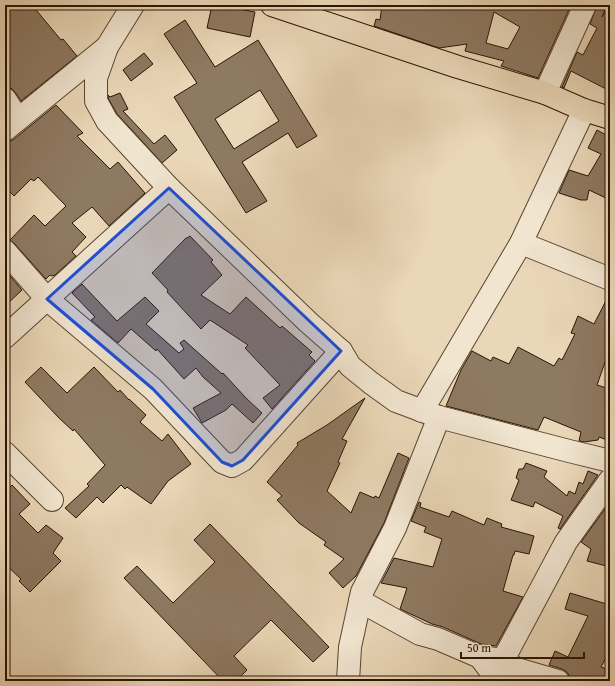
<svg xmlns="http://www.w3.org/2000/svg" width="615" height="686" viewBox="0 0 615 686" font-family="'Gentium Book Plus',serif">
	<rect width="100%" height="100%" fill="#ead7b7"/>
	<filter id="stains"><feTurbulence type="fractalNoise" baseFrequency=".005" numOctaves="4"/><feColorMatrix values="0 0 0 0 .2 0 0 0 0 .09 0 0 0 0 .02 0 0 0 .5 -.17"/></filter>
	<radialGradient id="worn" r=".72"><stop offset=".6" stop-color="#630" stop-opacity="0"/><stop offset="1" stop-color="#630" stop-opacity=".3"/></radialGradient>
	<g fill="#8e7961" stroke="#2a1403" fill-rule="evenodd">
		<path d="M5 5H32L61 40 63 39 77 56 21 101 15 92 11 88 5 86Z"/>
		<path d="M212 5H219L255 12 250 37 207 28Z"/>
		<path d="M382 5H571L538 78 501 66 504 61 465 51 467 44 439 48 374 26 376 19 380 20ZM494 12 520 27 508 49 486 43Z"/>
		<path d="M597 5H607L602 17 608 5H610V91L571 71 564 88 562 87 577 52 583 55 597 28 590 24Z"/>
		<path d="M185 20 215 67 258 40 317 136 297 148 288 133 242 162 267 201 246 213 174 97 197 83 164 34ZM260 90 279 121 234 149 215 119Z"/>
		<path d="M144 53 153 64 131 81 123 70Z"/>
		<path d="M120 93 128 109 123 111 154 144 165 135 177 150 162 163 117 114 108 98V95L110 97Z"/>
		<path d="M56 105 83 133 77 136 110 169 118 162 145 193 109 226 92 207 72 223 86 237 72 252 76 256 55 275 52 276 50 275 46 279 14 243 10 240 34 215 45 226 66 206 38 177 34 181 31 179 14 196 5 187V142L13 140Z"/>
		<path d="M597 130 610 137V200L589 190 587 200H581L559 193 569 170 588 176 601 154 588 148Z"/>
		<path d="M190 236 213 260 211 262 222 275 201 295 230 314 246 297 280 328 282 326 312 352 309 355 315 361 272 409 263 398 280 385 245 348 248 345 210 320 201 329 167 292 168 290 152 273 186 238H187Z"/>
		<path d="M5 270 22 290 5 306Z"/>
		<path d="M82 284 117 321 145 297 159 311 146 324 179 353 184 349 180 343 184 340 222 374 223 373 246 398 262 413 253 423 232 404 226 410 202 423 193 408 221 393 203 377 196 368 184 379 157 349 156 351 131 329 118 343 91 320 95 317 72 293Z"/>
		<path d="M610 293V348L597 385 610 389V400L606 414 610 415V441L599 437 598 440 584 442 579 441 581 432 544 417 538 430 446 406 461 370 472 351 491 361 493 357 509 364 518 347 554 366 559 358 562 360 575 334 571 333 578 316 594 324Z"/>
		<path d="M41 367 67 393 94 367 118 392 120 390 129 400V399L146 415 140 422 162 441 168 434 191 464 168 481 151 504 127 487 125 489 121 485 103 503 97 497 76 518 65 508 89 486 87 484 105 465 74 429 73 431 59 418 25 382Z"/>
		<path d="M365 398 342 439 347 441 338 462 340 463 327 491 351 513 360 492 374 498 375 496 379 498 398 453 409 458 384 523 356 576 343 588 329 573 344 559 324 545 326 542 299 523 277 500 282 496 267 482 298 445 297 443 327 425Z"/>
		<path d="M526 463 547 471 544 477 567 496 569 491 575 494 579 482 583 484 588 471 598 475 560 529 558 528 563 516 535 502 533 507 511 500 519 480 516 478 519 469H523Z"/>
		<path d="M12 485 30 504 19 514 38 533 46 525 63 538 53 553 61 561 30 592 19 581 21 579 5 564V492Z"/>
		<path d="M419 502 421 503 420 507 449 517 452 511 484 525 487 518 502 524 501 527 534 536 529 554 515 551 514 555H513L503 591 523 597 496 646 481 644 443 627 432 624 400 609 407 588 381 583 394 558 433 567 442 539 424 532 426 527 411 521Z"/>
		<path d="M610 502V567L587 561 591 549 581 542Z"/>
		<path d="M210 524 329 647 313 662 271 620 234 656 247 670 236 681H223L124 578 137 566 173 603 215 562 194 540Z"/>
		<path d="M570 593 610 605V622L606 633 610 635V650L601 667 610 670V681H578L570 677 567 672 562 669 549 665 555 651 568 657 588 616 565 609Z"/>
	</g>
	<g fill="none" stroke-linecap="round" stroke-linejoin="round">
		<defs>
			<g id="minor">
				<path d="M133 5 107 47 96 78V101L107 121 169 188 308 322 341 351 350 366 371 383 396 401 439 417 569 451 610 461"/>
				<path d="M545 93 585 5"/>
				<path d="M5 99 18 119"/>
				<path d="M5 130 107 47"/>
				<path d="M521 243 610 279"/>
				<path d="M5 251 47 299 153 389 222 462 232 466 243 460 341 351"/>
				<path d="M5 337 169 188"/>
				<path d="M422 411 521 243 584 110"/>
				<path d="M5 453 52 500"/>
				<path d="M360 601 420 634 438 639 480 657 503 660 517 669 558 681"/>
				<path d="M480 657 498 681"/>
				<path d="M503 660 566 542 610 480"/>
				<path d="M348 681 350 647 362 592 395 528 439 417"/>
			</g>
			<path id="major" d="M272 5 458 67 545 93 584 110 610 118"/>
		</defs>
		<use href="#minor" stroke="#5a4530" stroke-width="24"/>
		<use href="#major" stroke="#2a1403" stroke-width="24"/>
		<use href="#minor" stroke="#f1e5d0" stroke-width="22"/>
		<use href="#major" stroke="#ead7b7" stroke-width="22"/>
	</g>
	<path fill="#1d4ed8" fill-opacity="0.2" stroke="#1d4ed8" stroke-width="3" stroke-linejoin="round" d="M169 188 341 351 243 460 232 466 222 462 153 389 47 299Z"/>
	<rect width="615" height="686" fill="none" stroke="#ead7b7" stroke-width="20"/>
	<rect x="6" y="6" width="603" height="674" fill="none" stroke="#2a1403" stroke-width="2"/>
	<rect x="10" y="10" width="595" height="666" fill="none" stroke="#2a1403"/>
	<path d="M461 652v6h123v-6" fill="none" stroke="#2a1403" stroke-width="2"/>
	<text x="467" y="652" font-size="12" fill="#2a1403" stroke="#f1e5d0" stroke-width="3" paint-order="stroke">50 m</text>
	<rect width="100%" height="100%" filter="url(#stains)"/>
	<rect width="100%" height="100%" fill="url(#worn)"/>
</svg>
